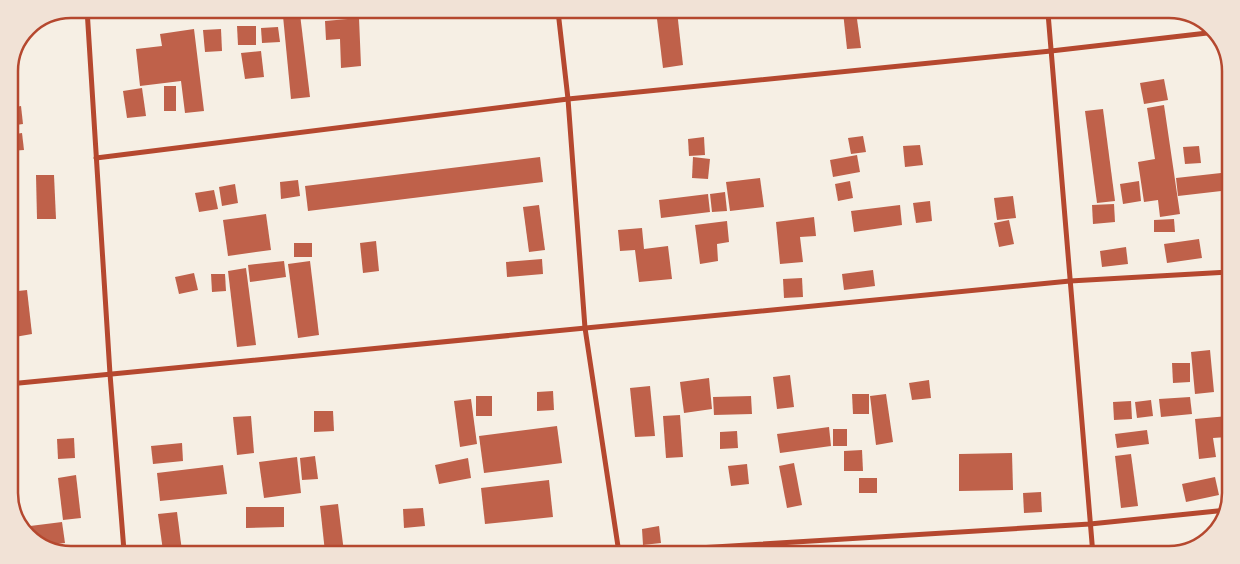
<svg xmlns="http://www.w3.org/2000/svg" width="1240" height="564" viewBox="0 0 1240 564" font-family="'Noto Sans',sans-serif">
	<rect width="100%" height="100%" fill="#f6efe4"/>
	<g fill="#bf614a">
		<path d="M200 9H217L218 16 201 19Z"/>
		<path d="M264 10H280L281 17 265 18Z"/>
		<path d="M656 11H677L683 65 663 68Z"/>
		<path d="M843 12H856L861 48 847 49Z"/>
		<path d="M1158 13H1175V18L1159 19Z"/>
		<path d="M300 14 310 97 291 99 283 16Z"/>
		<path d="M359 18 361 66 341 68 340 39 326 40 325 21Z"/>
		<path d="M237 26H256V45H238Z"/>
		<path d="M278 27 280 42 262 43 261 28Z"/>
		<path d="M194 29 204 111 185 113 181 81 140 86 136 49 162 46 160 34Z"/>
		<path d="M221 29 222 51 205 52 203 30Z"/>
		<path d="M261 51 264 77 245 79 241 53Z"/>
		<path d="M1164 79 1168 100 1144 104 1140 83Z"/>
		<rect x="164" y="86" width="12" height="25"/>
		<path d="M142 88 146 116 127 118 123 91Z"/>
		<path d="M1164 105 1180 214 1160 217 1158 200 1144 202 1138 162 1155 159 1147 108Z"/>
		<path d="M21 106 23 124 9 126V108Z"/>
		<path d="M1231 107 1230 130 1228 131 1226 108Z"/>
		<path d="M1103 109 1115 201 1097 203 1085 111Z"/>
		<path d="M22 133 24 150 9 151V135Z"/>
		<path d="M863 136 866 152 851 154 848 138Z"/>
		<path d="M704 137 705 155 689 156 688 139Z"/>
		<path d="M920 145 923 165 905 167 903 146Z"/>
		<path d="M1199 146 1201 163 1185 164 1183 147Z"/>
		<path d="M857 155 860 172 833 177 830 160Z"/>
		<path d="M540 157 543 182 308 211 305 186Z"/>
		<path d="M693 157 710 159 708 179 692 178Z"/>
		<path d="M1230 172V190L1178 196 1176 178Z"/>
		<path d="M36 175H54L56 219H37Z"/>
		<path d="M760 178 764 207 730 211 726 182Z"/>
		<path d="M298 180 300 196 281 199 280 182Z"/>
		<path d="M850 181 853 198 838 201 835 184Z"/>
		<path d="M1139 181 1141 201 1123 204 1120 184Z"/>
		<path d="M235 184 238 203 222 206 219 187Z"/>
		<path d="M214 190 218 209 199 212 195 193Z"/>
		<path d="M725 192 727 211 712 212 710 194Z"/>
		<path d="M708 194 710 212 661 218 659 200Z"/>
		<path d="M1013 196 1016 218 997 220 994 198Z"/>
		<path d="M930 201 932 221 916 223 913 203Z"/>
		<path d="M1114 204 1115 222 1093 224 1092 205Z"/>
		<path d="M539 205 545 250 529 252 523 207Z"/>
		<path d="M900 205 902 225 854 232 851 211Z"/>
		<path d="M266 214 271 250 228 256 223 220Z"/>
		<path d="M814 217 816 236 800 237 803 262 780 264 776 222Z"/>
		<path d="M1174 219 1175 232H1154V220Z"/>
		<path d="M1009 220 1014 244 999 247 994 223Z"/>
		<path d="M727 221 729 242 717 244 718 261 700 264 695 225Z"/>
		<path d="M642 228 644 249 668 246 672 279 639 282 635 250 620 251 618 230Z"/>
		<path d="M1199 239 1202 258 1167 263 1164 244Z"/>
		<path d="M376 241 379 271 363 273 360 243Z"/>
		<rect x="294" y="243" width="18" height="14"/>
		<path d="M1126 247 1128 264 1102 267 1100 251Z"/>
		<path d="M542 259 543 274 507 277 506 262Z"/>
		<path d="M284 261 286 277 250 282 248 265Z"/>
		<path d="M310 261 319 335 298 338 288 264Z"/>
		<path d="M246 268 256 345 237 347 228 271Z"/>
		<path d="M873 270 875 286 844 290 842 274Z"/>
		<path d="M194 273 198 290 179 294 175 277Z"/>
		<path d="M211 274H225L226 291 212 292Z"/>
		<path d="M802 278 803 297 784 298 783 279Z"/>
		<path d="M27 290 32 334 9 338V292Z"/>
		<path d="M1210 350 1214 392 1195 394 1191 352Z"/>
		<path d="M1172 363H1190V382L1173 383Z"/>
		<path d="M790 375 794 407 777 409 773 377Z"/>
		<path d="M709 378 712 409 684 413 680 382Z"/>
		<path d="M929 380 931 398 912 400 909 383Z"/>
		<path d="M650 386 655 436 635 437 630 388Z"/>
		<path d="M553 391 554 410 537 411V392Z"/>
		<path d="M852 394H869V414H853Z"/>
		<path d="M886 394 893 442 876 445 870 396Z"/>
		<rect x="476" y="396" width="16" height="20"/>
		<path d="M751 396 752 414 714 415 713 397Z"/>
		<path d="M1190 397 1192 414 1161 417 1159 399Z"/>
		<path d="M471 399 477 444 460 447 454 401Z"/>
		<path d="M1151 400 1153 416 1137 418 1135 402Z"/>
		<path d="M1131 401 1132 419 1114 420 1113 402Z"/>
		<path d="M314 411H333L334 431 314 432Z"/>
		<path d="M680 415 683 457 666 458 663 416Z"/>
		<path d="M251 416 254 453 237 455 233 417Z"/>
		<path d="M1228 416 1227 437 1213 438 1216 457 1199 459 1195 419Z"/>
		<path d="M557 426 562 463 484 473 479 436Z"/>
		<path d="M829 427 831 446 780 453 777 434Z"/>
		<rect x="833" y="429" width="14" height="17"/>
		<path d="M1147 430 1149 444 1117 448 1115 434Z"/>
		<path d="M737 431 738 448 720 449V432Z"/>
		<path d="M74 438 75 458 58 459 57 439Z"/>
		<path d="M182 443 183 461 153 464 151 446Z"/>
		<path d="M862 450 863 471H844V451Z"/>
		<path d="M1012 453 1013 490 959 491V454Z"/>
		<path d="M1131 454 1138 506 1121 508 1115 456Z"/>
		<path d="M315 456 318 479 302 480 300 458Z"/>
		<path d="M297 457 301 493 264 498 259 462Z"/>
		<path d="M468 458 471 478 439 484 435 465Z"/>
		<path d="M9 461H15L16 477 9 478Z"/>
		<path d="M794 463 802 505 787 508 779 466Z"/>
		<path d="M747 464 749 484 731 486 728 466Z"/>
		<path d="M223 465 227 494 160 501 157 473Z"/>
		<path d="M76 475 81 518 63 520 58 478Z"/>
		<path d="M1215 477 1219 495 1186 502 1182 484Z"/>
		<rect x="859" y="478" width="18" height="15"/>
		<path d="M549 480 553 517 485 524 481 488Z"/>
		<path d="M13 487 19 515 16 516 9 498V488Z"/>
		<path d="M1041 492 1042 512 1024 513 1023 493Z"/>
		<path d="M338 504 344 552H325L320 506Z"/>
		<path d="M246 507H284V527L246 528Z"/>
		<path d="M423 508 425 526 404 528 403 509Z"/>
		<path d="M177 512 182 551H163L158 514Z"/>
		<path d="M62 522 65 543 41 546 22 532V527Z"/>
		<path d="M659 526 661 543 643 545 642 529Z"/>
		<path d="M405 547 406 552H389V550Z"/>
	</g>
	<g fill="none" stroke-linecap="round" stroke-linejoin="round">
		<g stroke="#b5482f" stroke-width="5">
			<path d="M87 9 110 374 124 551"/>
			<path d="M558 11 568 99 585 328 619 553"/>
			<path d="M1048 13 1093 555"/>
			<path d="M96 158 568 99 1051 51 1216 32"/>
			<path d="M9 384 1070 281 1229 272"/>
			<path d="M615 553 1090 524 1227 510"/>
		</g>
	</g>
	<path d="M0 0H1240V564H0ZM71 18H1169A53 53 0 0 1 1222 71V493A53 53 0 0 1 1169 546H71A53 53 0 0 1 18 493V71A53 53 0 0 1 71 18Z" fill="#f1e2d6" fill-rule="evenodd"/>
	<path fill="none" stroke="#b5482f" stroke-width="2.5" d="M71 18H1169A53 53 0 0 1 1222 71V493A53 53 0 0 1 1169 546H71A53 53 0 0 1 18 493V71A53 53 0 0 1 71 18Z"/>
</svg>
